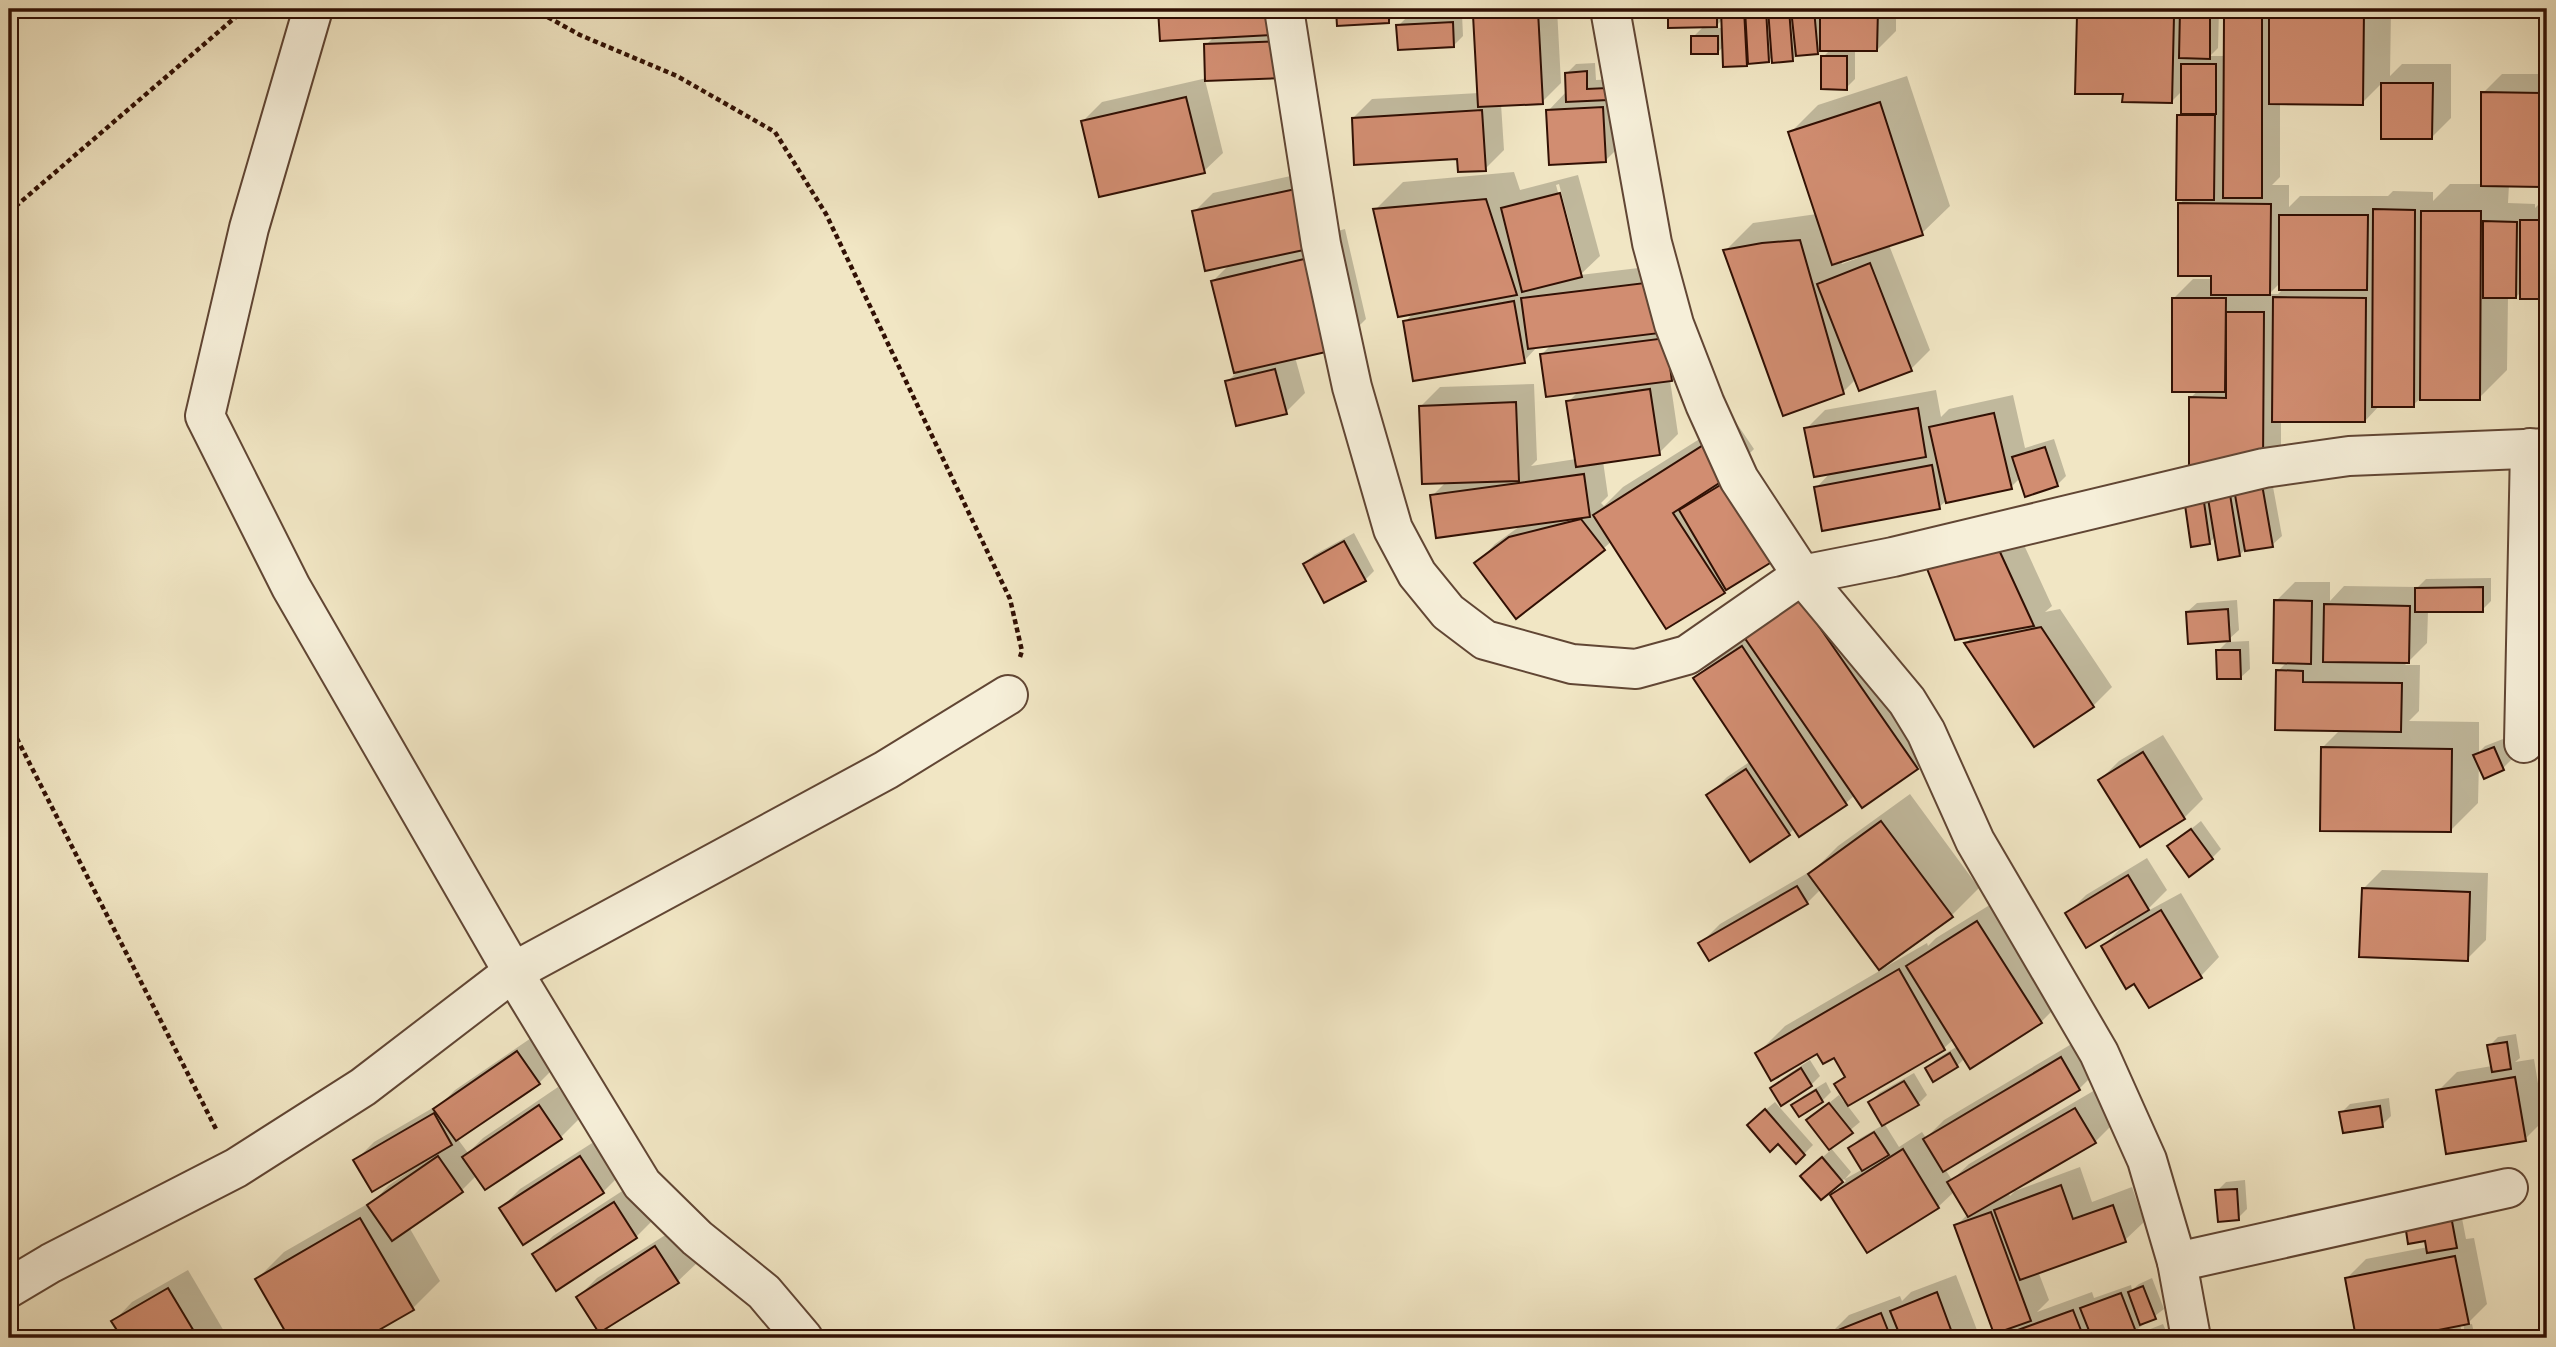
<svg xmlns="http://www.w3.org/2000/svg" width="2556" height="1347" viewBox="0 0 2556 1347" font-family="Vollkorn,serif">
	<rect width="100%" height="100%" fill="#f1e6c4"/>
	<filter id="stains"><feTurbulence type="fractalNoise" baseFrequency=".00286" numOctaves="4"/><feColorMatrix values="0 0 0 0 .2 0 0 0 0 .09 0 0 0 0 .02 0 0 0 .5 -.17"/></filter>
	<radialGradient id="worn" r=".72"><stop offset=".6" stop-color="#630" stop-opacity="0"/><stop offset="1" stop-color="#630" stop-opacity=".3"/></radialGradient>
	<g fill="#0003" fill-rule="evenodd">
		<path d="M1160 9H1292L1303 23 1205 80 1223 153 1204 171 1083 121 1102 102 1207 78 1206 45 1214 37 1162 39Z"/>
		<path d="M1338 9H1448L1442 15 1462 14 1463 36 1454 45 1398 26 1408 16 1397 12 1389 21 1339 24Z"/>
		<path d="M1481 9H1557L1561 83 1542 102 1501 104 1504 150 1485 169 1353 118 1372 99 1479 93 1475 16Z"/>
		<path d="M1670 9H1896V31L1877 50H1855V79L1846 88 1823 57 1830 50 1798 54 1793 59 1773 56 1768 61 1748 62 1746 64 1724 46 1717 53 1693 37 1704 26H1670ZM1723 19V28H1714Z"/>
		<path d="M2085 9H2219L2218 48 2210 56H2225V18L2234 9H2391L2390 76 2402 64H2451V118L2432 137H2383V82L2362 103 2280 102V177L2272 185H2289V207L2300 196H2388L2393 191 2433 192V201L2450 184H2483V93L2502 74H2547V185H2509L2508 203 2535 204V208L2541 202H2547V297H2522V291L2516 297 2508 296 2507 370 2479 398H2421L2413 405H2380L2365 421 2281 420V445L2262 464 2190 398 2199 390 2174 298 2193 279H2213L2180 204 2185 198 2179 116 2183 111V90L2172 101 2125 93 2078 16ZM2281 282 2284 288 2278 294H2269Z"/>
		<path d="M1595 63 1596 80 1616 79 1625 141 1606 160 1548 111 1567 91V73L1576 64Z"/>
		<path d="M1907 76 1950 206 1922 233 1889 245 1930 350 1911 369 1856 379 1843 392 1725 251 1753 223 1817 214 1790 133 1818 105ZM1857 255 1858 258 1842 264 1841 260Z"/>
		<path d="M1323 169 1330 233 1345 229 1366 319 1338 347 1295 357 1305 393 1286 412 1227 382 1236 373 1213 281 1230 264 1194 212 1213 193Z"/>
		<path d="M1514 172 1520 190 1578 175 1600 256 1580 275 1672 264 1690 361 1670 380 1678 434 1659 453 1603 461 1608 496 1601 503 1604 506 1623 487 1733 418 1754 449 1732 471 1729 586 1724 591 1612 541 1604 548 1477 563 1495 544 1523 524 1432 496 1446 482 1421 406 1440 387 1534 384 1537 460 1531 466 1576 459 1568 402 1578 392 1542 354 1551 345 1538 346 1524 361 1405 322 1413 313 1375 210 1403 182ZM1559 184 1580 264H1577L1556 185Z"/>
		<path d="M1936 390 1941 417 1949 409 2013 395 2025 448 2054 439 2066 476 2057 485 2021 477 2011 487 1945 502 1939 507 1816 488 1831 472 1806 429 1825 410Z"/>
		<path d="M2269 465 2282 536 2272 545 2245 549 2240 555 2216 536 2210 542 2185 492Z"/>
		<path d="M2013 521 2052 606 2045 612 2060 609 2112 687 2093 706 1966 643 1974 635 1928 566Z"/>
		<path d="M1354 533 1374 571 1365 580 1305 564 1314 555Z"/>
		<path d="M1828 572 1945 740 1917 768 1862 805 1855 795 1846 803 1800 834 1795 828 1789 834 1708 796 1727 777 1751 761 1696 678 1723 650Z"/>
		<path d="M2491 578V601L2482 610 2428 611 2427 643 2405 665H2420L2419 711 2409 721 2479 722V752L2485 746 2503 739 2512 759 2503 768 2479 762 2478 803 2450 831 2322 748 2341 729 2278 671 2287 662 2276 601 2295 582H2330V601L2344 586 2418 587 2426 579Z"/>
		<path d="M2237 600 2239 630 2229 639 2187 612 2197 603Z"/>
		<path d="M2249 641 2250 669 2240 678 2218 651 2227 642Z"/>
		<path d="M2163 735 2203 799 2184 818 2100 780 2119 761Z"/>
		<path d="M1910 794 1979 888 1951 916 1880 967 1882 969 1927 943 1928 946 1936 938 2006 895 2069 994 2041 1022 1965 1058 1957 1066 1934 1079 1927 1068 1936 1059 1958 1046 1954 1039 1944 1048 1847 1105 1860 1122 1830 1147 1851 1172 1845 1179 1863 1169 1850 1148 1859 1139 1883 1125 1870 1102 1879 1093 1914 1073 1927 1095 1918 1104 1884 1123 1899 1147 1922 1132 1926 1138 1944 1120 2080 1039 2098 1070 2079 1089 1945 1169 1952 1180 1969 1164 2095 1090 2114 1123 2095 1142 2008 1192 2010 1196 2015 1191 2080 1167 2092 1202 2132 1187 2144 1222 2125 1240 2038 1271 2049 1300 2037 1312 2092 1292 2094 1298 2131 1285 2132 1290 2139 1284 2152 1278 2164 1309 2135 1331 2115 1338H1998L2010 1326 1956 1226 1968 1214 1955 1191 1938 1207 1832 1195 1846 1181 1844 1179 1821 1198 1811 1167 1831 1150 1808 1120 1839 1095 1844 1102 1846 1100 1837 1084 1846 1075 1834 1055 1817 1052 1757 1054 1785 1026 1881 970 1821 889 1807 903 1701 943 1720 924 1816 868 1838 846Z"/>
		<path d="M2201 821 2221 849 2212 858 2170 846Z"/>
		<path d="M2147 858 2167 890 2144 913 2181 893 2219 957 2201 976 2135 982 2103 946 2126 923 2067 914 2086 895Z"/>
		<path d="M2382 870 2488 873 2486 940 2467 959 2363 889Z"/>
		<path d="M537 1034 558 1064 539 1083 457 1138 468 1153 483 1138 558 1087 580 1118 561 1137 486 1188 477 1175 462 1190 409 1227 440 1281 413 1308 378 1329 383 1338H291L257 1279 284 1252 376 1199 388 1186 411 1170 410 1168 355 1161 374 1142 443 1102 455 1090Z"/>
		<path d="M2516 1034 2520 1058 2515 1062 2534 1059 2544 1120 2525 1139 2438 1091 2457 1072 2492 1066 2489 1046 2498 1037Z"/>
		<path d="M1810 1060 1820 1076 1811 1085 1782 1103 1772 1088 1781 1079Z"/>
		<path d="M1826 1082 1831 1092 1822 1101 1793 1105 1803 1096Z"/>
		<path d="M2389 1098 2391 1116 2382 1125 2341 1113 2350 1104Z"/>
		<path d="M1775 1102 1813 1145 1796 1162 1758 1116Z"/>
		<path d="M600 1138 622 1173 603 1192 524 1243 501 1208 520 1189Z"/>
		<path d="M2245 1180 2247 1209 2238 1218 2217 1191 2226 1182Z"/>
		<path d="M633 1184 655 1218 636 1237 534 1255 553 1236Z"/>
		<path d="M2460 1208 2466 1239 2474 1238 2487 1304 2465 1326 2472 1324 2475 1338H2466L2463 1323 2460 1324 2463 1338H2358L2347 1278 2366 1259 2428 1247Z"/>
		<path d="M675 1229 697 1263 678 1281 578 1297 597 1278Z"/>
		<path d="M188 1270 228 1338H124L114 1321 132 1302Z"/>
		<path d="M1956 1275 1980 1338H1831L1830 1334 1849 1315 1900 1296 1902 1301 1911 1292Z"/>
		<path d="M2163 1324 2169 1338H2136L2143 1332Z"/>
	</g>
	<g fill="#d18d71" stroke="#311004" stroke-width="2">
		<path d="M1158 9H1273L1274 35 1160 41Z"/>
		<path d="M1336 9H1389V23L1337 26Z"/>
		<path d="M1396 9H1443L1444 16 1396 18Z"/>
		<path d="M1668 9H1717V27L1668 28Z"/>
		<path d="M1721 9H1744L1747 66 1723 67Z"/>
		<path d="M1745 9H1766L1769 62 1748 64Z"/>
		<path d="M1768 9H1789L1793 61 1772 63Z"/>
		<path d="M1791 9H1814L1818 54 1796 56Z"/>
		<path d="M1820 9H1878L1877 51H1820Z"/>
		<path d="M2180 9H2210V59L2179 58Z"/>
		<path d="M2269 9H2364L2363 105 2269 104Z"/>
		<path d="M1538 11 1543 104 1478 107 1473 15Z"/>
		<path d="M2077 15 2174 16 2172 103 2122 102 2123 94H2075Z"/>
		<path d="M2224 17H2262V198H2223Z"/>
		<path d="M1453 22 1454 47 1398 50 1396 25Z"/>
		<rect x="1691" y="36" width="27" height="18"/>
		<path d="M1284 41 1286 78 1205 81 1204 44Z"/>
		<path d="M1821 56H1847V90L1821 89Z"/>
		<rect x="2181" y="64" width="35" height="50"/>
		<path d="M1587 71V89L1607 88 1608 100 1566 102 1565 73Z"/>
		<path d="M2381 83H2433L2432 139H2381Z"/>
		<path d="M2481 92 2547 93V187L2481 186Z"/>
		<path d="M1186 97 1205 173 1099 197 1081 121Z"/>
		<path d="M1880 102 1923 235 1832 265 1788 132Z"/>
		<path d="M1603 107 1606 162 1549 165 1546 110Z"/>
		<path d="M1482 110 1486 171 1458 172 1457 159 1354 165 1352 118Z"/>
		<path d="M2177 115H2215L2214 200H2176Z"/>
		<path d="M1305 187 1318 247 1205 271 1192 211Z"/>
		<path d="M1560 193 1582 277 1522 292 1501 208Z"/>
		<path d="M1486 199 1517 295 1398 317 1373 209Z"/>
		<path d="M2178 203 2271 204 2270 295H2211V276H2178Z"/>
		<path d="M2373 209 2415 210 2414 407H2372Z"/>
		<path d="M2421 211H2481L2480 400H2420Z"/>
		<path d="M2279 215H2368L2367 290H2279Z"/>
		<rect x="2520" y="220" width="27" height="79"/>
		<path d="M2483 221 2517 222 2516 298H2483Z"/>
		<path d="M1800 240 1844 394 1783 416 1723 250 1762 243Z"/>
		<path d="M1317 256 1339 349 1234 373 1211 281Z"/>
		<path d="M1870 263 1912 371 1859 391 1817 284Z"/>
		<path d="M1653 282 1660 333 1528 349 1521 298Z"/>
		<path d="M2273 297 2366 298 2365 422H2272Z"/>
		<path d="M2172 298H2226L2225 392H2172Z"/>
		<path d="M1514 301 1525 363 1413 381 1403 321Z"/>
		<path d="M2226 312H2264L2263 465H2189V397L2226 398Z"/>
		<path d="M1666 338 1672 381 1546 397 1540 354Z"/>
		<path d="M1275 369 1287 414 1236 426 1225 381Z"/>
		<path d="M1650 389 1660 455 1576 467 1566 401Z"/>
		<path d="M1516 402 1519 481 1422 484 1419 406Z"/>
		<path d="M1918 408 1926 457 1814 477 1804 428Z"/>
		<path d="M1994 413 2012 489 1946 503 1929 427Z"/>
		<path d="M1705 444 1727 478 1673 513 1725 593 1666 629 1593 515Z"/>
		<path d="M2045 447 2058 486 2025 497 2012 457Z"/>
		<path d="M1932 465 1940 509 1822 531 1814 487Z"/>
		<path d="M2260 473 2273 547 2245 551 2232 478Z"/>
		<path d="M1584 474 1590 517 1436 538 1430 495Z"/>
		<path d="M1727 481 1775 560 1726 590 1679 510Z"/>
		<path d="M2228 482 2240 556 2218 560 2206 486Z"/>
		<path d="M2202 488 2210 544 2191 547 2183 491Z"/>
		<path d="M1581 519 1605 550 1516 619 1474 563 1509 537Z"/>
		<path d="M1994 539 2034 626 1955 640 1926 566Z"/>
		<path d="M1344 541 1366 581 1324 603 1303 564Z"/>
		<path d="M2483 587V612H2415V588Z"/>
		<path d="M1800 599 1918 769 1862 808 1744 637Z"/>
		<path d="M2274 600 2312 601 2311 664 2273 663Z"/>
		<path d="M2324 604 2410 606 2409 663 2323 662Z"/>
		<path d="M2228 609 2230 641 2188 644 2186 612Z"/>
		<rect x="2541" y="617" width="6" height="49"/>
		<path d="M2041 627 2094 707 2034 747 1964 643Z"/>
		<path d="M1742 646 1847 805 1799 837 1693 678Z"/>
		<path d="M2216 650H2240L2241 679H2217Z"/>
		<path d="M2276 670 2303 671V682L2402 683 2401 732 2275 730Z"/>
		<rect x="2542" y="689" width="5" height="47"/>
		<path d="M2543 745H2547V823H2541Z"/>
		<path d="M2321 747 2452 749 2451 832 2320 831Z"/>
		<path d="M2494 747 2504 770 2484 779 2473 755Z"/>
		<path d="M2143 752 2185 819 2140 847 2098 780Z"/>
		<path d="M1746 769 1790 835 1750 862 1706 795Z"/>
		<path d="M1881 821 1953 917 1879 970 1808 874Z"/>
		<path d="M2191 829 2213 859 2189 877 2167 846Z"/>
		<path d="M2128 875 2149 910 2086 948 2065 913Z"/>
		<path d="M1797 886 1808 904 1709 961 1698 943Z"/>
		<path d="M2362 888 2470 892 2468 961 2359 957Z"/>
		<path d="M2161 910 2202 978 2149 1008 2134 984 2126 989 2101 946Z"/>
		<path d="M1977 921 2042 1023 1970 1069 1906 966Z"/>
		<path d="M1899 969 1945 1050 1848 1106 1834 1084 1845 1077 1834 1058 1823 1064 1817 1054 1771 1081 1755 1053Z"/>
		<path d="M2507 1042 2511 1069 2492 1072 2487 1045Z"/>
		<path d="M517 1051 540 1084 456 1141 433 1109Z"/>
		<path d="M1950 1053 1958 1067 1933 1082 1925 1068Z"/>
		<path d="M2061 1057 2080 1090 1943 1172 1923 1139Z"/>
		<path d="M1801 1068 1812 1086 1781 1106 1770 1088Z"/>
		<path d="M2515 1077 2526 1141 2446 1154 2436 1090Z"/>
		<path d="M1904 1081 1919 1105 1882 1126 1868 1102Z"/>
		<path d="M1816 1090 1823 1102 1799 1117 1791 1105Z"/>
		<path d="M1829 1103 1853 1133 1829 1150 1806 1120Z"/>
		<path d="M539 1105 562 1139 485 1190 462 1157Z"/>
		<path d="M2380 1106 2383 1127 2343 1133 2339 1112Z"/>
		<path d="M2075 1108 2096 1143 1968 1217 1947 1182Z"/>
		<path d="M1765 1109 1805 1155 1796 1164 1778 1144 1770 1152 1747 1125Z"/>
		<path d="M434 1113 452 1145 372 1192 353 1160Z"/>
		<path d="M1874 1132 1889 1155 1862 1171 1848 1148Z"/>
		<path d="M1903 1149 1939 1208 1867 1253 1830 1195Z"/>
		<path d="M438 1156 463 1192 392 1241 367 1205Z"/>
		<path d="M580 1156 604 1193 523 1245 499 1208Z"/>
		<path d="M1822 1157 1843 1182 1821 1200 1800 1176Z"/>
		<path d="M2061 1185 2073 1219 2113 1205 2126 1242 2020 1280 1994 1210Z"/>
		<path d="M2237 1189 2239 1220 2218 1222 2215 1190Z"/>
		<path d="M614 1202 637 1238 556 1291 532 1254Z"/>
		<path d="M1991 1212 2031 1321 1994 1334 1954 1225Z"/>
		<path d="M2451 1216 2457 1248 2427 1253 2425 1241 2408 1244 2405 1224Z"/>
		<path d="M360 1218 414 1310 365 1338H289L255 1279Z"/>
		<path d="M655 1246 679 1283 599 1333 576 1297Z"/>
		<path d="M2455 1256 2469 1324 2398 1338H2356L2345 1278Z"/>
		<path d="M2143 1286 2156 1319 2140 1325 2128 1292Z"/>
		<path d="M168 1288 198 1338H122L111 1321Z"/>
		<path d="M1937 1292 1954 1338H1901L1890 1311Z"/>
		<path d="M2121 1293 2136 1332 2120 1338H2092L2080 1308Z"/>
		<path d="M2073 1310 2084 1338H1996Z"/>
		<path d="M1881 1313 1891 1338H1829L1828 1334Z"/>
		<path d="M2463 1332 2464 1338H2436Z"/>
	</g>
	<g fill="none" stroke-linecap="round" stroke-linejoin="round">
		<defs>
			<g id="minor">
				<path d="M313 9 249 228 205 416 291 587 513 972 642 1184 697 1238 764 1292 803 1338"/>
				<path d="M1284 9 1321 244 1352 387 1393 529 1417 574 1448 612 1485 640 1572 664 1636 669 1687 655 1802 575 1893 557 2264 468 2349 456 2547 448"/>
				<path d="M1610 9 1652 243 1674 324 1705 404 1739 479 1802 575 1907 701 1926 732 1975 841 2099 1053 2147 1160 2177 1262 2191 1338"/>
				<path d="M2524 743 2530 448"/>
				<path d="M2177 1262 2508 1188"/>
				<path d="M9 1288 51 1263 236 1168 363 1087 513 972 886 770 1008 695"/>
			</g>
		</defs>
		<use href="#minor" stroke="#614634" stroke-width="42"/>
		<g stroke="#311004" stroke-width="4.5" stroke-dasharray="5 3.5" stroke-linecap="butt">
			<path d="M533 9 580 35 677 76 775 132 826 214 1010 599 1022 651 1020 657"/>
			<path d="M9 212 245 9"/>
			<path d="M9 723 217 1131"/>
		</g>
		<use href="#minor" stroke="#f6efd9" stroke-width="38"/>
	</g>
	<rect width="2556" height="1347" fill="none" stroke="#f1e6c4" stroke-width="35"/>
	<rect x="10" y="10" width="2535" height="1326" fill="none" stroke="#311004" stroke-width="3.5"/>
	<rect x="18" y="18" width="2521" height="1312" fill="none" stroke="#311004" stroke-width="2"/>
	<rect width="100%" height="100%" filter="url(#stains)"/>
	<rect width="100%" height="100%" fill="url(#worn)"/>
</svg>
